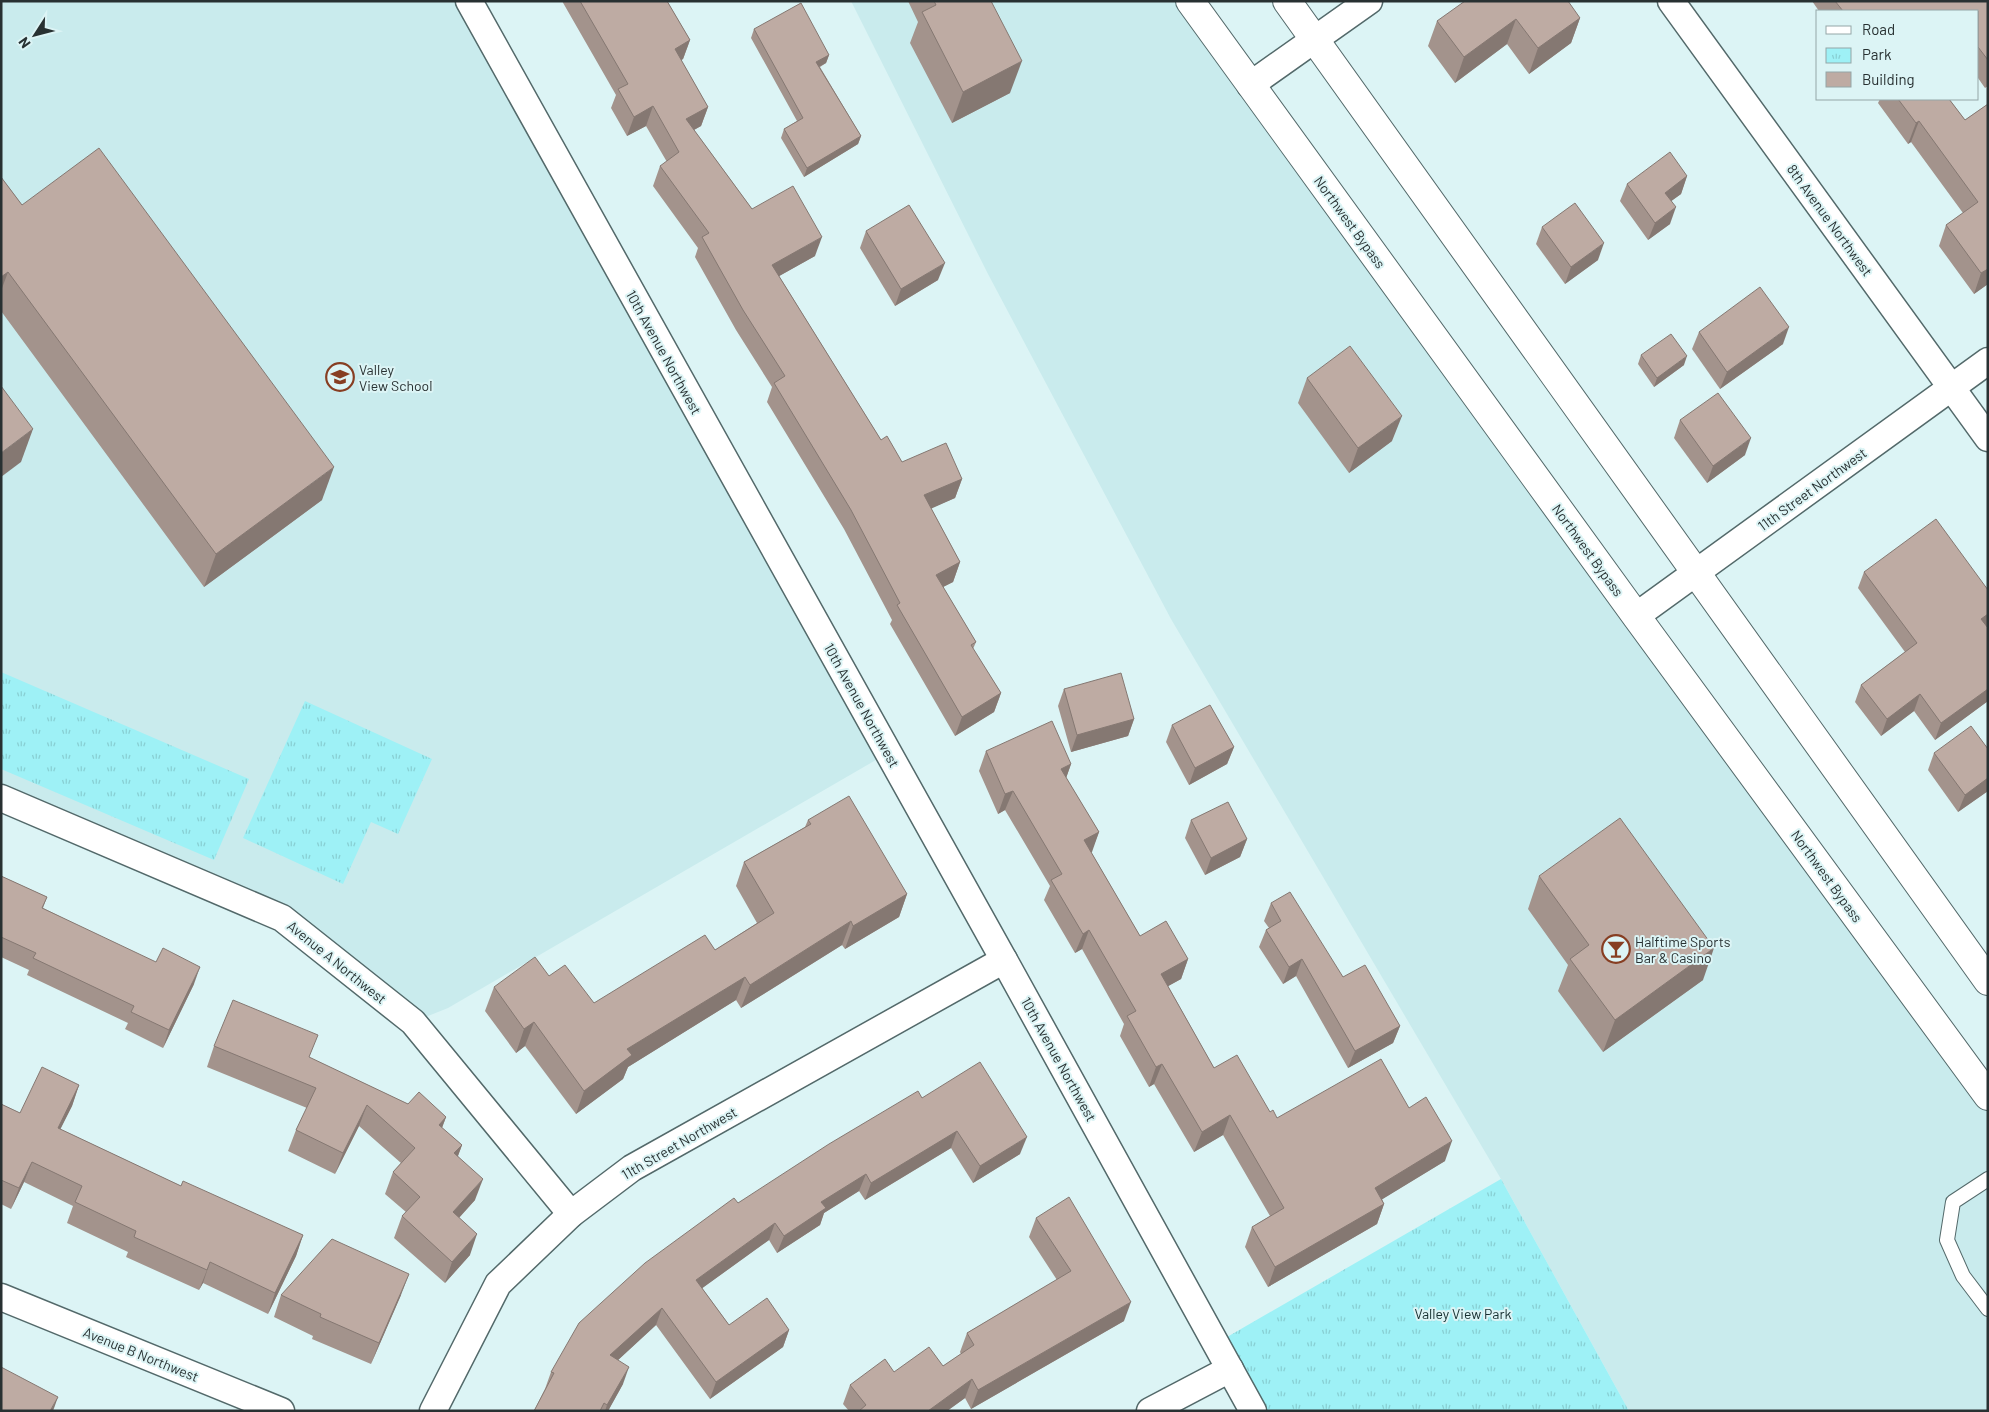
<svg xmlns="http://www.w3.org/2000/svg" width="1989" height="1412" viewBox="0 0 1989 1412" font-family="Barlow,sans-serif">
	<defs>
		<pattern id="park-tufts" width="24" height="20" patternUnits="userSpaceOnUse" patternTransform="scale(1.25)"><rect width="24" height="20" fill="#9ef1f6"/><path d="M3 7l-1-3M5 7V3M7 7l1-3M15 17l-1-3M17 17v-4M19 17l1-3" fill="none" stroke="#88cfd3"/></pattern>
	</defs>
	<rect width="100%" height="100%" fill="#dcf4f5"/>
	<g fill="#c9ebed">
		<path d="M1 1H468L888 753 448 1008 413 1022 282 918 1 798Z"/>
		<path d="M851 1H1190L1988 1096V1411H1629L1501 1179 1171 619 988 274Z"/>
	</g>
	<g fill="url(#park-tufts)">
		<path d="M1 672 249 779 214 860 1 769Z"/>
		<path d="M305 701 432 759 398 834 371 822 343 884 243 838Z"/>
		<path d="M1501 1179 1629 1411H1253L1215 1344Z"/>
	</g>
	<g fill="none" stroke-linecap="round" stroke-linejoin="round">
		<defs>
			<path id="lane" d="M1988 1179 1953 1202 1947 1240 1963 1276 1988 1309"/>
			<g id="street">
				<path d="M469 1 1004 960 1253 1411"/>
				<path d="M1671 1 1988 438"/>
				<path d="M1250 85 1369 1"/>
				<path d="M1636 616 1988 361"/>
				<path d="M1 798 282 918 413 1022 571 1214"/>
				<path d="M1 1297 281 1411"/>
				<path d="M433 1411 498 1284 571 1214 632 1168 1004 960"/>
				<path d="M1150 1411 1230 1369"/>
			</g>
			<g id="secondary">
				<path d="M1190 1 1636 616 1988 1096"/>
				<path d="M1287 1 1988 981"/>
			</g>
		</defs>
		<use href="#lane" stroke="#53696a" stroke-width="16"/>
		<use href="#street" stroke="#53696a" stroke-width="29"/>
		<use href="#secondary" stroke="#53696a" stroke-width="30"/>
		<use href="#lane" stroke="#fff" stroke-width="14"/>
		<use href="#street" stroke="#fff" stroke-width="26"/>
		<use href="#secondary" stroke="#fff" stroke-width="28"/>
	</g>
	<g fill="#a3938c">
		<path d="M562 1H667L690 40 683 59 681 60 708 107 701 126 694 130 752 209 815 256 779 276 881 440 902 462 962 479 955 498 931 508 960 562 953 582 943 587 976 642 973 649 1001 693 994 712 955 736 890 624 892 620 844 529 767 402 772 387 736 330 695 257 698 248 653 186 660 166 667 162 646 126 627 136 611 108 616 95Z"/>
		<path d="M908 1H991L1010 93 952 123 910 43 918 22Z"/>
		<path d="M1812 1H1988V86L1985 88 1978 78V11H1819Z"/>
		<path d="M1580 18 1571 43 1529 74 1507 44 1455 83 1428 46 1437 21Z"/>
		<path d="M754 29 829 55 826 63 820 67 861 136 858 144 804 177 781 138 784 129 797 121 751 38Z"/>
		<path d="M1880 99H1949L1965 120 1988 104V284L1974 294 1939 246 1946 225 1963 213 1911 142 1908 144 1878 103Z"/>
		<path d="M1687 176 1681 194 1671 201 1670 224 1648 240 1620 201 1627 184Z"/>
		<path d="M1 177 22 205 322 500 204 587 1 311Z"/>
		<path d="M1542 227 1598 260 1565 284 1536 244Z"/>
		<path d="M866 231 938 280 895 306 860 248Z"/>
		<path d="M1699 332 1783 344 1720 389 1692 349Z"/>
		<path d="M1641 355 1684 365 1654 387 1638 364Z"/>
		<path d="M1307 378 1392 441 1349 473 1298 403Z"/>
		<path d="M1680 420 1745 455 1707 483 1674 438Z"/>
		<path d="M1864 572 1988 590V626L1987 627 1988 628V701L1935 740 1914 711 1881 736 1855 702 1861 685 1905 652 1858 588Z"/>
		<path d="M1064 689 1134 719 1128 736 1071 752 1058 706Z"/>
		<path d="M1172 725 1234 747 1227 764 1189 785 1166 742Z"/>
		<path d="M1988 749V791L1958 812 1928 770 1934 753Z"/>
		<path d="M986 751 1071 764 1066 778 1099 832 1091 852 1140 936 1188 959 1181 979 1168 986 1214 1068 1277 1118 1409 1108 1445 1161 1382 1199 1384 1204 1377 1224 1268 1287 1245 1247 1252 1227 1270 1216 1223 1135 1194 1152 1154 1084 1149 1087 1120 1036 1124 1024 1082 949 1075 953 1044 900 1050 886 1005 810 998 814 979 771Z"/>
		<path d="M808 820 907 894 899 917 845 949 842 945 741 1008 736 1000 628 1067 623 1079 576 1114 525 1046 516 1053 485 1011 494 987 549 976 594 1003 715 950 757 923 736 886 744 862 805 827Z"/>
		<path d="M1191 820 1247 839 1240 857 1205 875 1185 838Z"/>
		<path d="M1 876 47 897 43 908 194 984 163 1048 125 1029 128 1023 27 975 29 970 1 957Z"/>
		<path d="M1539 876 1703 980 1603 1052 1558 991 1568 965 1528 909Z"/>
		<path d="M1271 903 1343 977 1400 1026 1393 1043 1348 1068 1296 976 1283 984 1259 947 1266 930 1269 928 1264 921Z"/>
		<path d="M214 1046 310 1058 408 1104 446 1117 442 1128 462 1145 458 1156 475 1200 459 1218 470 1255 445 1283 394 1238 402 1216 406 1212 385 1194 393 1172 401 1163 359 1126 335 1174 288 1151 296 1130 307 1108 207 1067Z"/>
		<path d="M79 1085 72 1106 60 1129 181 1186 303 1235 296 1256 268 1314 203 1283 199 1290 126 1257 128 1252 67 1223 73 1206 24 1182 11 1209 1 1204V1104L20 1113Z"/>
		<path d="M922 1098 1020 1154 973 1183 951 1148 865 1200 859 1191 824 1213 820 1225 777 1253 769 1240 702 1288 729 1325 789 1330 783 1347 710 1399 656 1325 618 1360 623 1384 608 1411H534L545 1389 551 1372 738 1203Z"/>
		<path d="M1036 1218 1124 1321 971 1409 965 1398 947 1411H849L843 1404 850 1385 894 1372 943 1366 961 1354 960 1352 967 1333 1057 1280 1029 1237Z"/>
		<path d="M281 1295H401L371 1364 312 1339 313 1336 274 1317Z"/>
	</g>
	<g fill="#857872">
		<path d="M1580 18 1571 43 1529 74 1538 48Z"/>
		<path d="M1516 19 1507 44 1455 83 1464 57Z"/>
		<path d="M690 40 683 59 668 68 675 49Z"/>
		<path d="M829 55 826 63 813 70 816 62Z"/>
		<path d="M1022 61 1010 93 952 123 963 92Z"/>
		<path d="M653 106 646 126 627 136 634 117Z"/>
		<path d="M708 107 701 126 679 138 686 119Z"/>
		<path d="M1919 121 1911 142 1908 144 1916 123Z"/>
		<path d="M861 136 858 144 804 177 807 168Z"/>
		<path d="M1687 176 1681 194 1659 210 1665 193Z"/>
		<path d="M1676 207 1670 224 1648 240 1655 223Z"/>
		<path d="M822 237 815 256 765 284 772 265Z"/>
		<path d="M1604 243 1598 260 1565 284 1571 267Z"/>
		<path d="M945 263 938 280 895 306 901 289Z"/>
		<path d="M1988 269V284L1974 294 1981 273Z"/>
		<path d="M8 272 1 291V277Z"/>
		<path d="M1789 327 1783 344 1720 389 1727 372Z"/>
		<path d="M1687 356 1684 365 1654 387 1657 378Z"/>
		<path d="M1402 416 1392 441 1349 473 1358 448Z"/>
		<path d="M33 429 21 462 1 477V453Z"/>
		<path d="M1751 438 1745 455 1707 483 1713 466Z"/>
		<path d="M334 467 322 500 204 587 216 554Z"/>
		<path d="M962 479 955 498 917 515 924 495Z"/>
		<path d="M960 562 953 582 929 594 936 575Z"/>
		<path d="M1988 614V626L1975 635 1981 619Z"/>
		<path d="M1988 689V701L1935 740 1941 723Z"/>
		<path d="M1001 693 994 712 955 736 962 717Z"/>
		<path d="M1920 694 1914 711 1881 736 1887 719Z"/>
		<path d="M1134 719 1128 736 1071 752 1077 735Z"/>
		<path d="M1234 747 1227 764 1189 785 1195 768Z"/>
		<path d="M1071 764 1064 784 1061 769Z"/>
		<path d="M1988 778V791L1958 812 1965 795Z"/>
		<path d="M1013 791 1005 810 998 814 1005 794Z"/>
		<path d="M1099 832 1092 852 1077 860 1084 840Z"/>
		<path d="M1247 839 1240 857 1205 875 1211 858Z"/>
		<path d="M907 894 899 917 845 949 853 926Z"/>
		<path d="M851 921 842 945 741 1008 750 985Z"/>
		<path d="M1089 930 1082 949 1075 953 1083 934Z"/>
		<path d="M1714 948 1703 980 1603 1052 1615 1020Z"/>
		<path d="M1188 959 1181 979 1154 994 1161 974Z"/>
		<path d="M1302 959 1296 976 1283 984 1289 967Z"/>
		<path d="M200 967 194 984 163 1048 169 1030Z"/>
		<path d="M745 977 736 1000 628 1067 623 1079 576 1114 584 1091 627 1049Z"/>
		<path d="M534 1022 525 1046 516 1053 524 1029Z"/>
		<path d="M1400 1026 1393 1043 1348 1068 1355 1051Z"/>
		<path d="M1162 1064 1154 1084 1149 1087 1156 1067Z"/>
		<path d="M79 1085 72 1106 51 1148 58 1128Z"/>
		<path d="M367 1105 359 1126 335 1174 343 1153Z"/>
		<path d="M1230 1115 1223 1135 1194 1152 1202 1132Z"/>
		<path d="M446 1117 438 1138 439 1125Z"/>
		<path d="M957 1131 951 1148 865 1200 871 1183Z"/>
		<path d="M1027 1137 1020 1154 973 1183 980 1166Z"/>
		<path d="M1452 1141 1445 1161 1368 1208 1375 1188Z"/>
		<path d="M462 1145 454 1166V1153Z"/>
		<path d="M32 1162 24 1182 11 1209 19 1188Z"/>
		<path d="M866 1174 859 1191 824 1213 820 1225 777 1253 784 1236 821 1202Z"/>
		<path d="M483 1179 475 1200 445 1233 453 1212Z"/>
		<path d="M1384 1204 1377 1224 1268 1287 1275 1267Z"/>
		<path d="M775 1223 769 1240 690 1297 696 1280Z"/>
		<path d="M477 1234 470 1255 445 1283 452 1262Z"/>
		<path d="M303 1235 296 1256 268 1314 275 1293Z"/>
		<path d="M210 1262 203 1283 199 1290 207 1270Z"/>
		<path d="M409 1274 401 1295 371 1364 379 1343Z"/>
		<path d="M1131 1302 1124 1321 971 1409 978 1390Z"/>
		<path d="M662 1308 656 1325 604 1373 610 1355Z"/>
		<path d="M789 1330 783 1347 710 1399 716 1382Z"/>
		<path d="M629 1367 623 1384 608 1411H605L607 1405Z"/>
		<path d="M972 1379 965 1398 947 1411H928Z"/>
		<path d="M58 1397 53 1411H50Z"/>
	</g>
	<g fill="#beaba3" stroke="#857872">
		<path d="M580 1H667L690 40 675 49 708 107 686 119 752 209 793 186 822 237 772 265 881 440 887 436 902 462 946 443 962 479 924 495 960 562 936 575 976 642 971 645 1001 693 962 717 897 605 900 603 851 510 774 383 785 376 743 310 702 237 709 233 660 166 679 152 653 106 634 117 618 89 628 84Z"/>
		<path d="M934 1H991L1022 61 963 92 922 12 936 5Z"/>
		<path d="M1465 1H1568L1580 18 1538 48 1516 19 1464 57 1437 21Z"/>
		<path d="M1835 1H1988V60L1978 47V11H1843Z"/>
		<path d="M801 3 829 55 816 62 861 136 807 168 784 129 803 118 754 29Z"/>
		<path d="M1898 99H1949L1965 120 1988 104V269L1981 273 1946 225 1978 202 1919 121 1916 123Z"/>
		<path d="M99 148 334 467 216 554 8 272 1 277V177L22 205Z"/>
		<path d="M1670 152 1687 176 1665 193 1676 207 1655 223 1627 184Z"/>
		<path d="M1575 203 1604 243 1571 267 1542 227Z"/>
		<path d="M909 205 945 263 901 289 866 231Z"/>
		<path d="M1760 287 1789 327 1727 372 1699 332Z"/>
		<path d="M1671 334 1687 356 1657 378 1641 355Z"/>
		<path d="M1350 346 1402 416 1358 448 1307 378Z"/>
		<path d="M1 386 33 429 1 453Z"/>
		<path d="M1718 393 1751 438 1713 466 1680 420Z"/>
		<path d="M1936 519 1988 590V614L1981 619 1988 628V689L1941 723 1920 694 1887 719 1861 685 1917 643 1864 572Z"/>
		<path d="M1121 673 1134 719 1077 735 1064 689Z"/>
		<path d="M1210 705 1234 747 1195 768 1172 725Z"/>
		<path d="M1052 721 1071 764 1061 769 1099 832 1084 840 1140 936 1166 921 1188 959 1161 974 1214 1068 1237 1055 1270 1112 1273 1110 1277 1118 1381 1059 1409 1108 1426 1097 1452 1141 1375 1188 1384 1204 1275 1267 1252 1227 1284 1208 1230 1115 1202 1132 1162 1064 1156 1067 1127 1016 1136 1011 1089 930 1083 934 1051 880 1062 874 1013 791 1005 794 986 751Z"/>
		<path d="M1971 726 1988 749V778L1965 795 1934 753Z"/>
		<path d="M849 796 907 894 853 926 851 921 750 985 745 977 627 1049 632 1055 584 1091 534 1022 524 1029 494 987 535 957 549 976 565 965 594 1003 705 935 715 950 774 913 744 862 811 824 808 820Z"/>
		<path d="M1228 802 1247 839 1211 858 1191 820Z"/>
		<path d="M1620 818 1714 948 1615 1020 1570 959 1589 945 1539 876Z"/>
		<path d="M1 876 47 897 42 908 156 962 163 948 200 967 169 1030 131 1012 134 1006 33 958 36 953 1 937Z"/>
		<path d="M1290 892 1343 977 1365 965 1400 1026 1355 1051 1302 959 1289 967 1266 930 1281 921 1271 903Z"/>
		<path d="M233 1000 318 1035 309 1057 408 1104 419 1092 446 1117 439 1125 462 1145 454 1153 483 1179 453 1212 477 1234 452 1262 402 1216 420 1197 393 1172 415 1148 367 1105 343 1153 296 1130 316 1088 214 1046Z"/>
		<path d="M980 1062 1027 1137 980 1166 957 1131 871 1183 866 1174 821 1202 826 1208 784 1236 775 1223 696 1280 729 1325 767 1298 789 1330 716 1382 662 1308 610 1355 629 1367 607 1405 604 1403 600 1411H534L554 1373 551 1372 579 1323 645 1263 734 1198 738 1203 829 1144 918 1091 922 1098Z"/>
		<path d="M42 1067 79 1085 58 1128 181 1186 183 1181 303 1235 275 1293 210 1262 207 1270 134 1237 136 1231 75 1202 82 1186 32 1162 19 1188 1 1180V1104L20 1113Z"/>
		<path d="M1069 1197 1131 1302 978 1390 972 1379 928 1411H859L866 1405 850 1385 885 1359 894 1372 929 1347 943 1366 974 1345 967 1333 1071 1271 1036 1218Z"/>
		<path d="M332 1239 409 1274 379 1343 320 1317 321 1314 281 1295Z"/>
		<path d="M1 1367 58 1397 50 1411H1Z"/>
	</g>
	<defs>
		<symbol id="school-ring" viewBox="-11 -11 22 22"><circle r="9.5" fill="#dcf4f5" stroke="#873e22" stroke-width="1.5"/><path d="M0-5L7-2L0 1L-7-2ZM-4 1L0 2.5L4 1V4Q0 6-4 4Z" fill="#873e22"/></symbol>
		<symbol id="bar-ring" viewBox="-11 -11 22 22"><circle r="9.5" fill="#dcf4f5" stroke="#873e22" stroke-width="1.5"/><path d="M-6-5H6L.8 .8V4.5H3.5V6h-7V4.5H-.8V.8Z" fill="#873e22"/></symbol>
	</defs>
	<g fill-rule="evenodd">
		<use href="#school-ring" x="324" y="361" width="32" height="32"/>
		<use href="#bar-ring" x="1600" y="933" width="32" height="32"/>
	</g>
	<g text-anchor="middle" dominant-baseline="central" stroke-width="4" stroke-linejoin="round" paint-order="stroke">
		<g font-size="14" fill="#283132" stroke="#dcf4f5">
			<text transform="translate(1830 220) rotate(54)">8th Avenue Northwest</text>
			<text transform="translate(1350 222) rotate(54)">Northwest Bypass</text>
			<text transform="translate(664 352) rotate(61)">10th Avenue Northwest</text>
			<text transform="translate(1812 489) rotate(-36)">11th Street Northwest</text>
			<text transform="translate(1588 550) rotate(54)">Northwest Bypass</text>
			<text transform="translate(862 705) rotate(61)">10th Avenue Northwest</text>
			<text transform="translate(1827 876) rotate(54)">Northwest Bypass</text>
			<text transform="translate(337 962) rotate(39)">Avenue A Northwest</text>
			<text transform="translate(1059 1059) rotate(61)">10th Avenue Northwest</text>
			<text transform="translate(679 1143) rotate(-30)">11th Street Northwest</text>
			<text transform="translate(141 1354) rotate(22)">Avenue B Northwest</text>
		</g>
		<g font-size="14" fill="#283132" stroke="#dcf4f5" text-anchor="start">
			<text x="359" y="369">Valley<tspan x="359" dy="16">View School</tspan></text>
			<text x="1635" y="941">Halftime Sports<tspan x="1635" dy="16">Bar &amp; Casino</tspan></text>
		</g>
		<g font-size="14" fill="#162f30" stroke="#dcf4f5">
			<text x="1463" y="1313">Valley View Park</text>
		</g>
	</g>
	<rect width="1989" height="1412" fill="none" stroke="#283132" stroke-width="5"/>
	<rect x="1816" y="10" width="162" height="90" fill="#dcf4f5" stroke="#94a6a7"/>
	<rect x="1826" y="26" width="25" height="8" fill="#ffffff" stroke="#94a6a7"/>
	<text x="1862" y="35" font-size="15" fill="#283132">Road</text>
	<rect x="1826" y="48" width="25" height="15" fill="url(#park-tufts)" stroke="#94a6a7"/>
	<text x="1862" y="60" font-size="15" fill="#283132">Park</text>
	<rect x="1826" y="72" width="25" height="15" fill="#beaba3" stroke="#94a6a7"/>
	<text x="1862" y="85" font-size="15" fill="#283132">Building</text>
	<g transform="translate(35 35) rotate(234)" stroke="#dcf4f5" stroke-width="4" paint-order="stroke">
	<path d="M0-4L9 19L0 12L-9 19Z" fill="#283132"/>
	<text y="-8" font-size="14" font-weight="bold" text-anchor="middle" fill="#283132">N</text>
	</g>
</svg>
